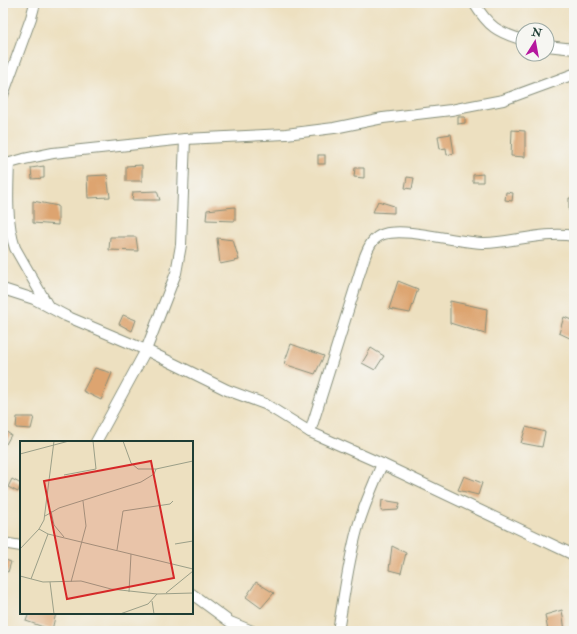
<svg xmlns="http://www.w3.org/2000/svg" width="577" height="634" viewBox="0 0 577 634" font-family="'IM FELL Double Pica',serif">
	<rect width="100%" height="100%" fill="#f6f6f2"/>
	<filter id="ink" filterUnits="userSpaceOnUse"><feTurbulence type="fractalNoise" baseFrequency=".025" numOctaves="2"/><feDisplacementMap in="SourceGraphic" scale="8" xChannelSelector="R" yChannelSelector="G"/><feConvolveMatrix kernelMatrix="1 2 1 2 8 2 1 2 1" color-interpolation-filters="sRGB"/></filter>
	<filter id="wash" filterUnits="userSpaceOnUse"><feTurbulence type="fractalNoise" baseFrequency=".012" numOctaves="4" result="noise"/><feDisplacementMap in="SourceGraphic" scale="16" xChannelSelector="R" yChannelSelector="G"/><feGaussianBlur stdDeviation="0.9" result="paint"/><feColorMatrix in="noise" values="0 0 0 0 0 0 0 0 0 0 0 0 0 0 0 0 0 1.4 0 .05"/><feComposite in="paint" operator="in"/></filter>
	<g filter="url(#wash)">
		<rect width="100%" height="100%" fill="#ede0c0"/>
		<g id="blocks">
			<g fill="#dda470">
				<path d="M458 117H465V123L458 124Z"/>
				<path d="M512 130 525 131V157L511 156Z"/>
				<path d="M451 134 454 153 447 155 446 148 440 149 438 136Z"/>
				<rect x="318" y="155" width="7" height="9"/>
				<path d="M142 165V181H126V166Z"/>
				<path d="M44 166V178L32 179 31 168Z"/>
				<path d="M355 168H364V178L354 177Z"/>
				<path d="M483 174V182H473V175Z"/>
				<path d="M107 175 110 197 88 198 87 176Z"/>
				<path d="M407 177 414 178 412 189 405 188Z"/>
				<path d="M157 191 160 200H132L133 192Z"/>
				<path d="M506 192 513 193 512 201 505 200Z"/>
				<path d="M569 198H574V212L569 211Z"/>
				<path d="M33 201 58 206V225L33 223Z"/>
				<path d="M378 201 394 206V213L373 212Z"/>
				<path d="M235 207V221L206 220 207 210Z"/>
				<path d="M110 237H136L138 251 109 250Z"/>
				<path d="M217 238 233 240 239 260 220 264Z"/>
				<path d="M398 281 418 289 410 313 389 309Z"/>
				<path d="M450 301 487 309 485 334 450 323Z"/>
				<path d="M123 315 136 320 132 331 119 324Z"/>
				<path d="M564 317 574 321V340L559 333Z"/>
				<path d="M291 344 324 356 315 374 284 364Z"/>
				<path d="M371 348 384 356 375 370 362 363Z"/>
				<path d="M95 368 112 373 101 400 83 391Z"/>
				<path d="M17 417H34L31 429 16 428Z"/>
				<path d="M526 427 545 432 542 447 521 443Z"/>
				<path d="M5 431 11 435 6 444 3 442V434Z"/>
				<path d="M464 476 482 483 478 495 458 490Z"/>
				<path d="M12 479 21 484 18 492 8 487Z"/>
				<path d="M382 500 400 503 398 510 381 511Z"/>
				<path d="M392 546 406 553 401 573 389 570Z"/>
				<path d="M3 559 11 562 8 572 3 570Z"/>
				<path d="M256 582 274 593 261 608 246 597Z"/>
				<path d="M562 610 565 631H548L545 615Z"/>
				<path d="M29 613H56L52 630 26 621Z"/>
			</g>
		</g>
	</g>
	<g filter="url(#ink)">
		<use href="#blocks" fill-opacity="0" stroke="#868e7a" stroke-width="1"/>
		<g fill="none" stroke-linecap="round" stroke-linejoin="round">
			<defs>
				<g id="minor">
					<path d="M474 3C489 27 497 32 523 40"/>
					<path d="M547 46 574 49"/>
					<path d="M3 95 31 18 35 3"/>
					<path d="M9 163C8 191 6 221 15 248L48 306"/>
					<path d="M3 165 24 159 53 153 185 139 286 134 334 128 383 118 451 110 503 100 574 74"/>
					<path d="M3 289 34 299 66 316 146 350 227 390 265 404 310 432 382 464 574 555"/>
					<path d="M310 432 365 256C369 246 373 237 384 234 408 227 457 243 485 243 515 242 544 231 574 236"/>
					<path d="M96 442 146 350 176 273 181 245 185 139"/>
					<path d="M3 543 21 546"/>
					<path d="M192 594 230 622 252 631"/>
					<path d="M338 631C344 597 348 563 357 530 363 507 373 486 382 464"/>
				</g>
			</defs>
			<use href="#minor" stroke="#868e7a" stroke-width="12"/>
			<use href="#minor" stroke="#fff" stroke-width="10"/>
		</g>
	</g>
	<g transform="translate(20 441)">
		<rect width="173" height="173" fill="#ede0c0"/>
		<path fill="none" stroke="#9b9f88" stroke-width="1" d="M34 0 24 79 19 88 28 93 173 128M103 0 111 22 118 28H136L173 20M0 13 49 0M44 34 76 28 73 0M31 70 34 84 44 96M25 75 39 67 121 41 134 33 136 28M155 103 173 100M0 108 19 88M97 109 103 70 150 63 153 60M0 135 23 141 61 140 91 148 137 153M11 138 28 93M30 141 34 173M51 141 66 85 63 60M109 151 111 113M146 152 173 130M132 160 134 173M100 173 128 163 137 153 173 152"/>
		<path fill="#d62828" fill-opacity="0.15" stroke="#d62828" stroke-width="2" d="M131 20 154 137 47 158 24 40Z"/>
		<rect width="173" height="173" fill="none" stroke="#1f3d34" stroke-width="2"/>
	</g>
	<rect width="577" height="634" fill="none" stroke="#f6f6f2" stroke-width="16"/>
	<g transform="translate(535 42) rotate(11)"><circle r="19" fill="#f6f6f2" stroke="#a0aca6"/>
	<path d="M0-3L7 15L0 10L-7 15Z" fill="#b5179e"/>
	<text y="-6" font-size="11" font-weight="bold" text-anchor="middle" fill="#1f3d34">N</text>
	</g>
</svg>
